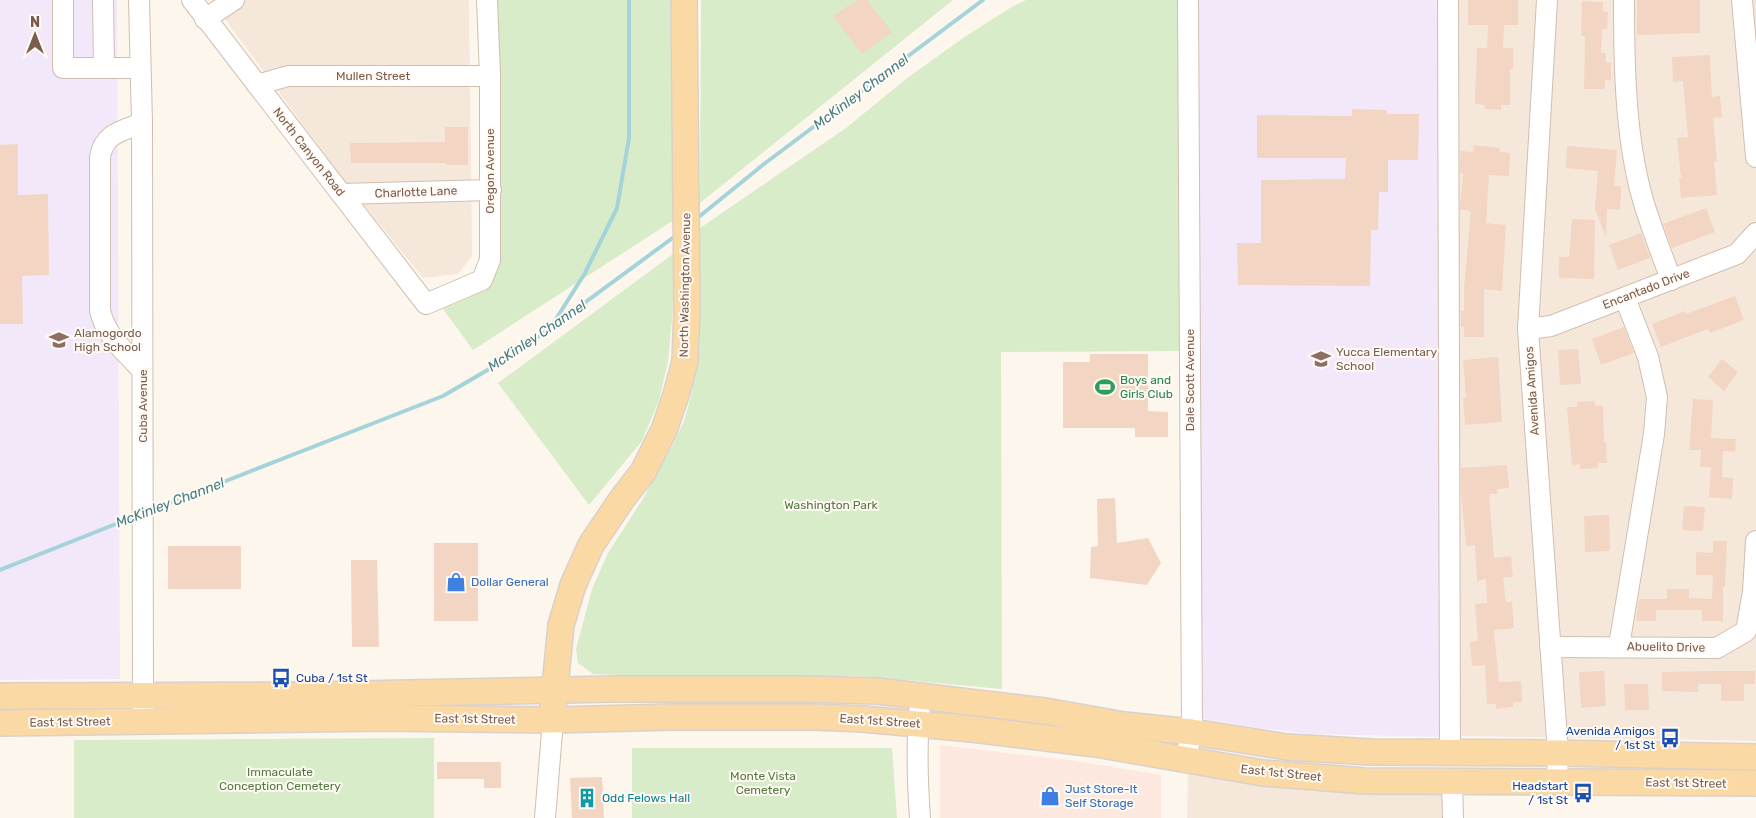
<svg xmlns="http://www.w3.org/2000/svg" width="1756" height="818" viewBox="0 0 1756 818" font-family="Rubik,sans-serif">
	<rect width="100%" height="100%" fill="#fdf6ec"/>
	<g fill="#f5e8da">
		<path d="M211 0H469L472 256 458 274 423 278 340 175Z"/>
		<path d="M1453 0H1756V741L1459 736Z"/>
		<path d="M1188 770 1444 793V818H1187Z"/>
	</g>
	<path fill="#fde8e0" d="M940 745 1076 761 1161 775V818H940Z"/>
	<g fill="#f3e8fa">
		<path d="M0 0H117L120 679 0 680Z"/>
		<path d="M1199 0H1440L1444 737 1309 734 1250 727 1200 718Z"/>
	</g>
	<g fill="#d8ecc9">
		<path d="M497 0H674V220L473 350 443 309 484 291 498 261Z"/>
		<path d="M701 0H953L700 203Z"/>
		<path d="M1026 0H1179V351L1001 352 1002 689 859 676H642L593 674 578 663 576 649 592 589 608 553 641 502 672 446 684 421 691 396 700 347V228L846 128 906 79 963 38 1010 8Z"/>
		<path d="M673 254 674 297 668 362 659 400 642 441 589 505 498 383Z"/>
		<path d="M434 738V818H74V740Z"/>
		<path d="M632 748H892L897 818H632Z"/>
	</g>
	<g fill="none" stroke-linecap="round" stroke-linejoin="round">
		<g stroke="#a5d3da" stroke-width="4">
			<path d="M695 220 764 164 983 0"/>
			<path d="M551 327 585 273 617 208 629 138V0"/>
			<path d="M149 511 443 396 515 354 678 234"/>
			<path d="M0 570 136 516"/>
		</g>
	</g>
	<g fill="#f3d5c3">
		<path d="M857 0H867L892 32 862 54 833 16Z"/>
		<path d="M1468 0H1518V25H1504L1503 48H1513V69H1510V105H1501V110L1485 109V105L1475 104 1477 48H1487L1488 25H1468Z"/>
		<path d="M1637 0H1700V33L1637 35Z"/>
		<path d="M1582 1 1603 2V11L1608 12 1607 29H1602L1601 53H1606V63H1611V80H1605V89H1584L1585 36H1581Z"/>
		<path d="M1710 55 1712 97 1720 96 1722 117 1713 118 1717 161H1714L1717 195 1681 198 1679 178H1681L1677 138 1688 137 1683 81 1673 82 1672 57Z"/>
		<path d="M1352 109 1387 110V114H1419L1418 160H1388V192H1379L1378 230H1371L1370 286 1238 285 1237 243H1261V180L1345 179 1346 158H1257V115L1352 116Z"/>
		<path d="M445 127H468V165H446V163H351L350 143 445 142Z"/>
		<path d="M18 144V195L48 194 49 275 22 276 23 324H0V145Z"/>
		<path d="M1474 145 1500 148 1499 152 1510 153 1509 176 1489 175 1486 223 1506 225 1502 291 1484 289V337H1464V327H1461V311H1464V288L1471 211 1460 209 1463 173H1460V161L1461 151 1473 152Z"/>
		<path d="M1567 146 1617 150 1614 186H1621L1620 210 1607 209 1606 237 1595 209 1598 171 1566 168Z"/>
		<path d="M1706 208 1715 232 1672 248 1663 224Z"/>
		<path d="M1572 219 1595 220 1594 279 1559 278V257H1569Z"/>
		<path d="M1641 233 1650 258 1618 270 1609 245Z"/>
		<path d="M1735 296 1744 320 1710 333 1708 329 1661 347 1652 324 1685 311 1686 314Z"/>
		<path d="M1624 327 1634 353 1601 365 1592 339Z"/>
		<path d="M1578 349 1581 384 1560 385 1558 350Z"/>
		<path d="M1090 354H1148V411L1168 412V437H1135V428H1063V362H1090Z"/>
		<path d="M1498 357 1502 422 1465 425 1463 398H1466L1463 360Z"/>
		<path d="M1722 359 1738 372 1724 391 1708 377Z"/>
		<path d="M1693 399 1713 400 1711 438 1736 439 1735 452 1723 451 1722 477 1733 478 1732 499 1709 497 1711 467H1700L1701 450H1689Z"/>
		<path d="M1594 401 1595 406H1603L1604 442H1606L1607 463H1598V468L1580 469V464L1572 465 1567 407H1577V402Z"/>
		<path d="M1507 465 1509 488 1497 489 1498 494H1489L1494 558 1511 556 1513 577 1503 578 1506 602H1512L1514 628 1494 630 1499 682 1521 681 1522 702H1513V707L1496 709V704H1487L1485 665 1472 666 1470 642 1478 641 1475 604 1487 603 1486 579 1477 581 1475 545 1466 546 1461 492V468Z"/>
		<path d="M1115 498 1117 543 1148 538 1161 563 1147 585 1090 578 1091 547 1098 546 1097 499Z"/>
		<path d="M1684 506 1705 507 1703 531 1682 530Z"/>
		<path d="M1609 515 1610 551 1585 552 1584 516Z"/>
		<path d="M1713 541H1727L1725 587H1723V621H1702V610H1656V621H1636L1639 599H1667V589H1689V598L1712 599 1713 575H1696V552L1713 553Z"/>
		<rect x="434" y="543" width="44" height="78"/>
		<rect x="168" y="546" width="73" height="43"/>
		<path d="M351 560H377L379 647H352Z"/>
		<path d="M1604 671 1606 706 1581 708 1579 672Z"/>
		<path d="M1710 671H1755V684H1744V701H1721V684H1698V692L1662 691V672Z"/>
		<path d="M1624 684H1648L1649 710H1625Z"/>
		<path d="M437 762H501V788H484V779H437Z"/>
		<path d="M602 777 604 818H572L570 778Z"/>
	</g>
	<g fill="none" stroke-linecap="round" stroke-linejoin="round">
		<defs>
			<g id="minor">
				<path d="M63 0V68H140"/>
				<path d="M103 0 104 68"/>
				<path d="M139 0 142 123 143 710"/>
				<path d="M192 0 426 304 482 280 490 260V76L487 0"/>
				<path d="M1448 0 1450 753"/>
				<path d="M1547 0 1528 329 1558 753 1557 781"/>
				<path d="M1624 0C1624 63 1625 132 1641 193 1649 223 1661 251 1671 280"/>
				<path d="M1742 0 1756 157"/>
				<path d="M205 19 234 0"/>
				<path d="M257 85 288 76H490"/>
				<path d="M142 123C122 131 104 133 100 157V310C105 335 125 352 142 370"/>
				<path d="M341 194 491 190"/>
				<path d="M1528 329 1551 326 1737 254 1756 233"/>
				<path d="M1619 646 1654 434 1657 397 1648 357 1625 298"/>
				<path d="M1550 647 1717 648 1746 631 1753 592 1756 541"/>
				<path d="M1185 760 1192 732 1188 0"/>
				<path d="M1452 781 1453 818"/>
				<path d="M545 818 553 720"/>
				<path d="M920 818C917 777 916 736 921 696"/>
			</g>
			<g id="major">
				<path d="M0 696 307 695 615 689H805L877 691 1045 711 1124 725 1192 732 1287 747 1371 752 1558 753 1756 757"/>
				<path d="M553 707 561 625 573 585 591 545 622 499 643 472 664 430 676 395 685 361 687 309 684 0"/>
				<path d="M0 723 383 718 553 720 672 717H814L863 719 972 729 1096 744 1263 773 1365 781 1756 783"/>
			</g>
		</defs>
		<use href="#minor" stroke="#d1beb0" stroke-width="22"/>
		<use href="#major" stroke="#dad1cd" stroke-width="28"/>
		<use href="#minor" stroke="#fff" stroke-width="20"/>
		<use href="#major" stroke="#fbd9a5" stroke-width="25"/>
	</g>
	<defs>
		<symbol id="school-bare" viewBox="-9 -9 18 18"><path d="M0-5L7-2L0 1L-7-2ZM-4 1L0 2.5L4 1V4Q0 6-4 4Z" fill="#8d6e63" stroke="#fffaf3" stroke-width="2.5" paint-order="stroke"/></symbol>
		<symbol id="stadium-bare" viewBox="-9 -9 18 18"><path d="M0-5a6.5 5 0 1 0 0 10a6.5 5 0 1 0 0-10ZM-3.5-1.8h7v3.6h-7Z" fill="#2e9e5b" stroke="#fffaf3" stroke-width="2.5" paint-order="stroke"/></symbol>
		<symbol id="shop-bare" viewBox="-9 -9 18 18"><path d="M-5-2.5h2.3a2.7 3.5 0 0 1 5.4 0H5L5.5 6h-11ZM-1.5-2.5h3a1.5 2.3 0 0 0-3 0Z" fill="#3f7fe0" stroke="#fffaf3" stroke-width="2.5" paint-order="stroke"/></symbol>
		<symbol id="bus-bare" viewBox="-9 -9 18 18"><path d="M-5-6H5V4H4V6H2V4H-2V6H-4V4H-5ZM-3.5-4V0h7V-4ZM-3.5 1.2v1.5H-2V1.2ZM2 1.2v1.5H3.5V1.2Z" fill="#1a4fb4" stroke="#fffaf3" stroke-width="2.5" paint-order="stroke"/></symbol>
		<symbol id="building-bare" viewBox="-9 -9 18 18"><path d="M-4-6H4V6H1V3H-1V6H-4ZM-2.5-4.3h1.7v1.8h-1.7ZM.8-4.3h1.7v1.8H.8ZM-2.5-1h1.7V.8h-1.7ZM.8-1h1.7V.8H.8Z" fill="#0f9aa8" stroke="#fffaf3" stroke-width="2.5" paint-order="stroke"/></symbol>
	</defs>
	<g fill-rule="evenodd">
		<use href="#school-bare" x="45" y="326" width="28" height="28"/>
		<use href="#school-bare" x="1307" y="345" width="28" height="28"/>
		<use href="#stadium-bare" x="1091" y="373" width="28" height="28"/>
		<use href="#shop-bare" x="442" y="568" width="28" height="28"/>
		<use href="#bus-bare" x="267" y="664" width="28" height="28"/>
		<use href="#bus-bare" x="1656" y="724" width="28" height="28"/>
		<use href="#bus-bare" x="1569" y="779" width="28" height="28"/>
		<use href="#shop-bare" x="1036" y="782" width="28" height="28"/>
		<use href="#building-bare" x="573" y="784" width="28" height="28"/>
	</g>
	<g text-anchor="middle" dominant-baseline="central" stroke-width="4" stroke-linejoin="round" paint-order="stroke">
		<g font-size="12" fill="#7a5c4d" stroke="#fffaf3">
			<text x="373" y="76">Mullen Street</text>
			<text transform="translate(309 152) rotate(52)">North Canyon Road</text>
			<text transform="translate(490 171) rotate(-90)">Oregon Avenue</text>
			<text transform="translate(416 192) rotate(-2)">Charlotte Lane</text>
			<text transform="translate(685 285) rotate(-89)">North Washington Avenue</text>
			<text transform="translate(1646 289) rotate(-21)">Encantado Drive</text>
			<text transform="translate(1190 380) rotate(-90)">Dale Scott Avenue</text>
			<text transform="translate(1532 391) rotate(-94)">Avenida Amigos</text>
			<text transform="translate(143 406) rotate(-90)">Cuba Avenue</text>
			<text transform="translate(1666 647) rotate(1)">Abuelito Drive</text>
			<text transform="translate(475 719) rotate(1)">East 1st Street</text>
			<text transform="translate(880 721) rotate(4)">East 1st Street</text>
			<text transform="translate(70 722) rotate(-1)">East 1st Street</text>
			<text transform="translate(1281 773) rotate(6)">East 1st Street</text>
			<text transform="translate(1686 783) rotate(1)">East 1st Street</text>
		</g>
		<g font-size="12" fill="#785e54" stroke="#fffaf3" text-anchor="start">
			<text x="74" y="333">Alamogordo<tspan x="74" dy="14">High School</tspan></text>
			<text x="1336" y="352">Yucca Elementary<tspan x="1336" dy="14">School</tspan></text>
		</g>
		<g font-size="12" fill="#27864d" stroke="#fffaf3" text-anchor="start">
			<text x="1120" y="380">Boys and<tspan x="1120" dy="14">Girls Club</tspan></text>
		</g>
		<g font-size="12" fill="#537a41" stroke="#fffaf3">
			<text x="831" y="505">Washington Park</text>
			<text x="280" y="772">Immaculate<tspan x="280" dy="14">Conception Cemetery</tspan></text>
			<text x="763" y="776">Monte Vista<tspan x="763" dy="14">Cemetery</tspan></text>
		</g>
		<g font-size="12" fill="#366cbe" stroke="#fffaf3" text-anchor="start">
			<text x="471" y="582">Dollar General</text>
			<text x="1065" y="789">Just Store-It<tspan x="1065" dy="14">Self Storage</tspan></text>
		</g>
		<g font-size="12" fill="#164399" stroke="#fffaf3" text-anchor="end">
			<text x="296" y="678" text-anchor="start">Cuba / 1st St</text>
			<text x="1655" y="731">Avenida Amigos<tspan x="1655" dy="14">/ 1st St</tspan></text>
			<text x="1568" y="786">Headstart<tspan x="1568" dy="14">/ 1st St</tspan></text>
		</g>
		<g font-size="12" fill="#0d838f" stroke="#fffaf3" text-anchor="start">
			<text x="602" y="798">Odd Felows Hall</text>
		</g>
		<g font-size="14" font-style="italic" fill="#437c86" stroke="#fffaf3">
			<text transform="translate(861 92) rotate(-37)">McKinley Channel</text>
			<text transform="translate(537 336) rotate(-34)">McKinley Channel</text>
			<text transform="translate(170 503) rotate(-21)">McKinley Channel</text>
		</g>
	</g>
	<g transform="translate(35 35)" stroke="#fffaf3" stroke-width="4" paint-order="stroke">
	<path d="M0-4L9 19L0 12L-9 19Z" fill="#7a5c4d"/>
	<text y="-8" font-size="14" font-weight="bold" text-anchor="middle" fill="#7a5c4d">N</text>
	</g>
</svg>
